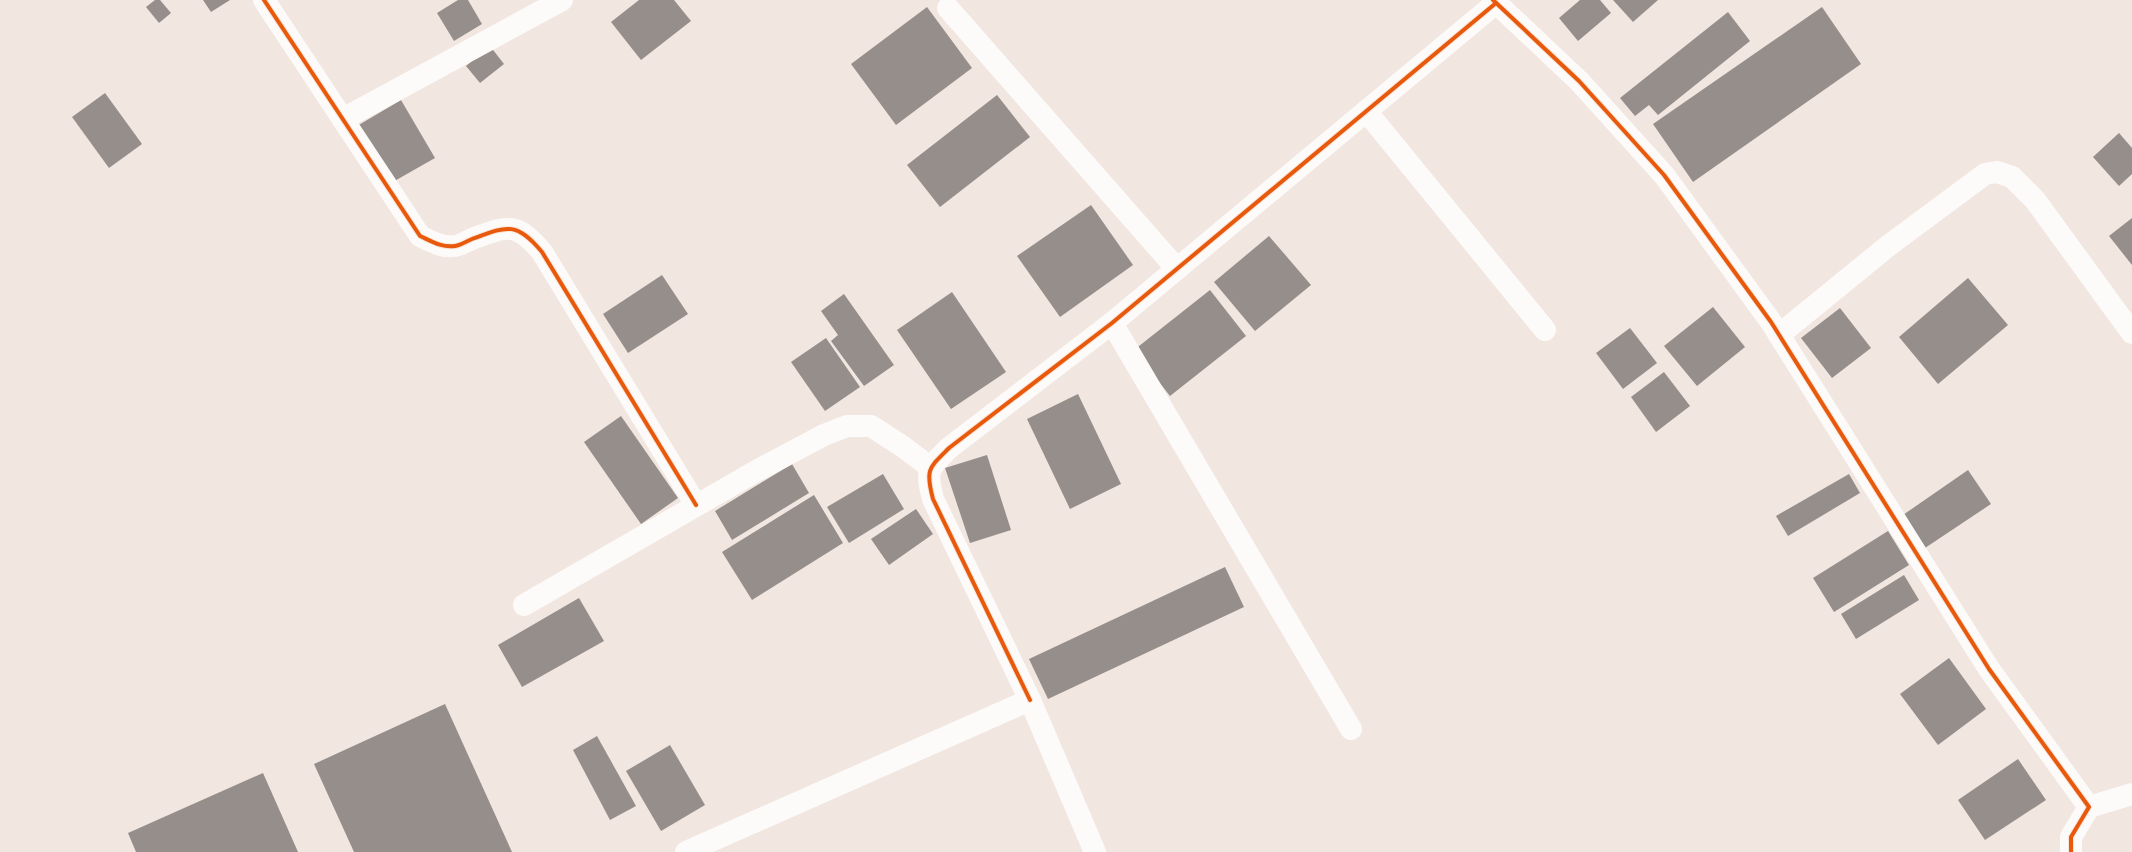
<svg xmlns="http://www.w3.org/2000/svg" width="2132" height="852" viewBox="0 0 2132 852" font-family="Manrope,sans-serif">
	<rect width="100%" height="100%" fill="#f1e6e0"/>
	<g fill="#968e8a">
		<path d="M155 0H160L171 13 159 23 146 7Z"/>
		<path d="M203 0H230L211 12Z"/>
		<path d="M458 0H468L482 24 454 41 437 13Z"/>
		<path d="M639 0H674L691 21 641 60 611 22Z"/>
		<path d="M1580 0H1600L1611 13 1578 41 1559 18Z"/>
		<path d="M1613 0H1658L1633 22Z"/>
		<path d="M927 7 972 68 896 125 851 64Z"/>
		<path d="M1822 7 1861 64 1693 182 1653 124Z"/>
		<path d="M1728 12 1750 41 1658 115 1649 105 1635 116 1620 98Z"/>
		<path d="M490 46 504 64 480 83 466 66Z"/>
		<path d="M105 93 142 144 109 168 72 117Z"/>
		<path d="M997 95 1030 137 940 207 907 165Z"/>
		<path d="M401 100 435 158 391 183 357 126Z"/>
		<path d="M2119 133 2132 148V174L2119 186 2093 157Z"/>
		<path d="M1091 205 1133 265 1060 317 1017 256Z"/>
		<path d="M2132 218V265L2109 236Z"/>
		<path d="M1269 236 1311 285 1255 331 1214 282Z"/>
		<path d="M662 275 688 314 628 353 603 314Z"/>
		<path d="M1968 278 2008 325 1938 384 1899 337Z"/>
		<path d="M1210 290 1246 336 1170 396 1134 350Z"/>
		<path d="M952 292 1006 372 951 409 897 330Z"/>
		<path d="M844 294 894 365 864 386 831 341 838 335 821 311Z"/>
		<path d="M1713 307 1745 347 1697 386 1664 346Z"/>
		<path d="M1840 308 1871 348 1832 378 1801 338Z"/>
		<path d="M1630 328 1657 363 1623 389 1596 353Z"/>
		<path d="M826 338 860 387 825 411 791 362Z"/>
		<path d="M1664 372 1690 406 1656 432 1631 397Z"/>
		<path d="M1078 394 1121 484 1070 509 1027 419Z"/>
		<path d="M621 416 678 498 641 524 584 442Z"/>
		<path d="M987 455 1011 530 970 543 945 468Z"/>
		<path d="M792 464 809 493 732 540 715 511Z"/>
		<path d="M1968 470 1991 504 1925 548 1903 515Z"/>
		<path d="M883 474 904 509 849 543 827 507Z"/>
		<path d="M1849 474 1860 493 1788 536 1776 516Z"/>
		<path d="M814 495 843 543 752 600 722 552Z"/>
		<path d="M916 509 933 534 889 565 871 539Z"/>
		<path d="M1888 531 1909 565 1834 612 1813 578Z"/>
		<path d="M1225 567 1244 607 1048 699 1029 659Z"/>
		<path d="M1904 575 1919 600 1856 639 1841 614Z"/>
		<path d="M579 598 604 641 522 687 498 645Z"/>
		<path d="M1949 658 1986 709 1938 745 1900 694Z"/>
		<path d="M445 704 512 852H354L314 764Z"/>
		<path d="M597 736 636 806 610 820 573 750Z"/>
		<path d="M670 745 705 805 661 831 626 771Z"/>
		<path d="M2018 759 2046 800 1985 840 1958 800Z"/>
		<path d="M263 773 298 852H136L128 833Z"/>
	</g>
	<g fill="none" stroke-linecap="round" stroke-linejoin="round">
		<g stroke="#fdfbfa" stroke-width="22">
			<path d="M264 0 420 236C431 241 442 248 455 246 461 245 467 241 472 239 507 226 516 221 542 252L696 505"/>
			<path d="M1493 0 1579 81 1664 175 1771 322 1989 669 2089 807 2071 837V852"/>
			<path d="M948 8 1177 269"/>
			<path d="M1366 111 1545 330"/>
			<path d="M343 119 562 0"/>
			<path d="M1112 323 1351 729"/>
			<path d="M1779 335 1888 246 1985 174 1997 172 2012 177 2035 200 2132 333"/>
			<path d="M524 605 758 470 824 435 847 426H871L902 446 930 467"/>
			<path d="M1030 700 933 499C925 469 929 468 949 448L1112 323 1496 3"/>
			<path d="M2089 807 2132 794"/>
			<path d="M686 852 1030 700 1095 852"/>
		</g>
		<defs>
			<g id="cycleway">
				<path d="M264 0 420 236C431 241 442 248 455 246 461 245 467 241 472 239 507 226 516 221 542 252L696 505"/>
				<path d="M1493 0 1579 81 1664 175 1771 322 1989 669 2089 807 2071 837V852"/>
				<path d="M1030 700 933 499C925 469 929 468 949 448L1112 323 1496 3"/>
			</g>
		</defs>
		<use href="#cycleway" stroke="#f8e5d9" stroke-width="6"/>
		<use href="#cycleway" stroke="#e8590c" stroke-width="4"/>
	</g>
</svg>
